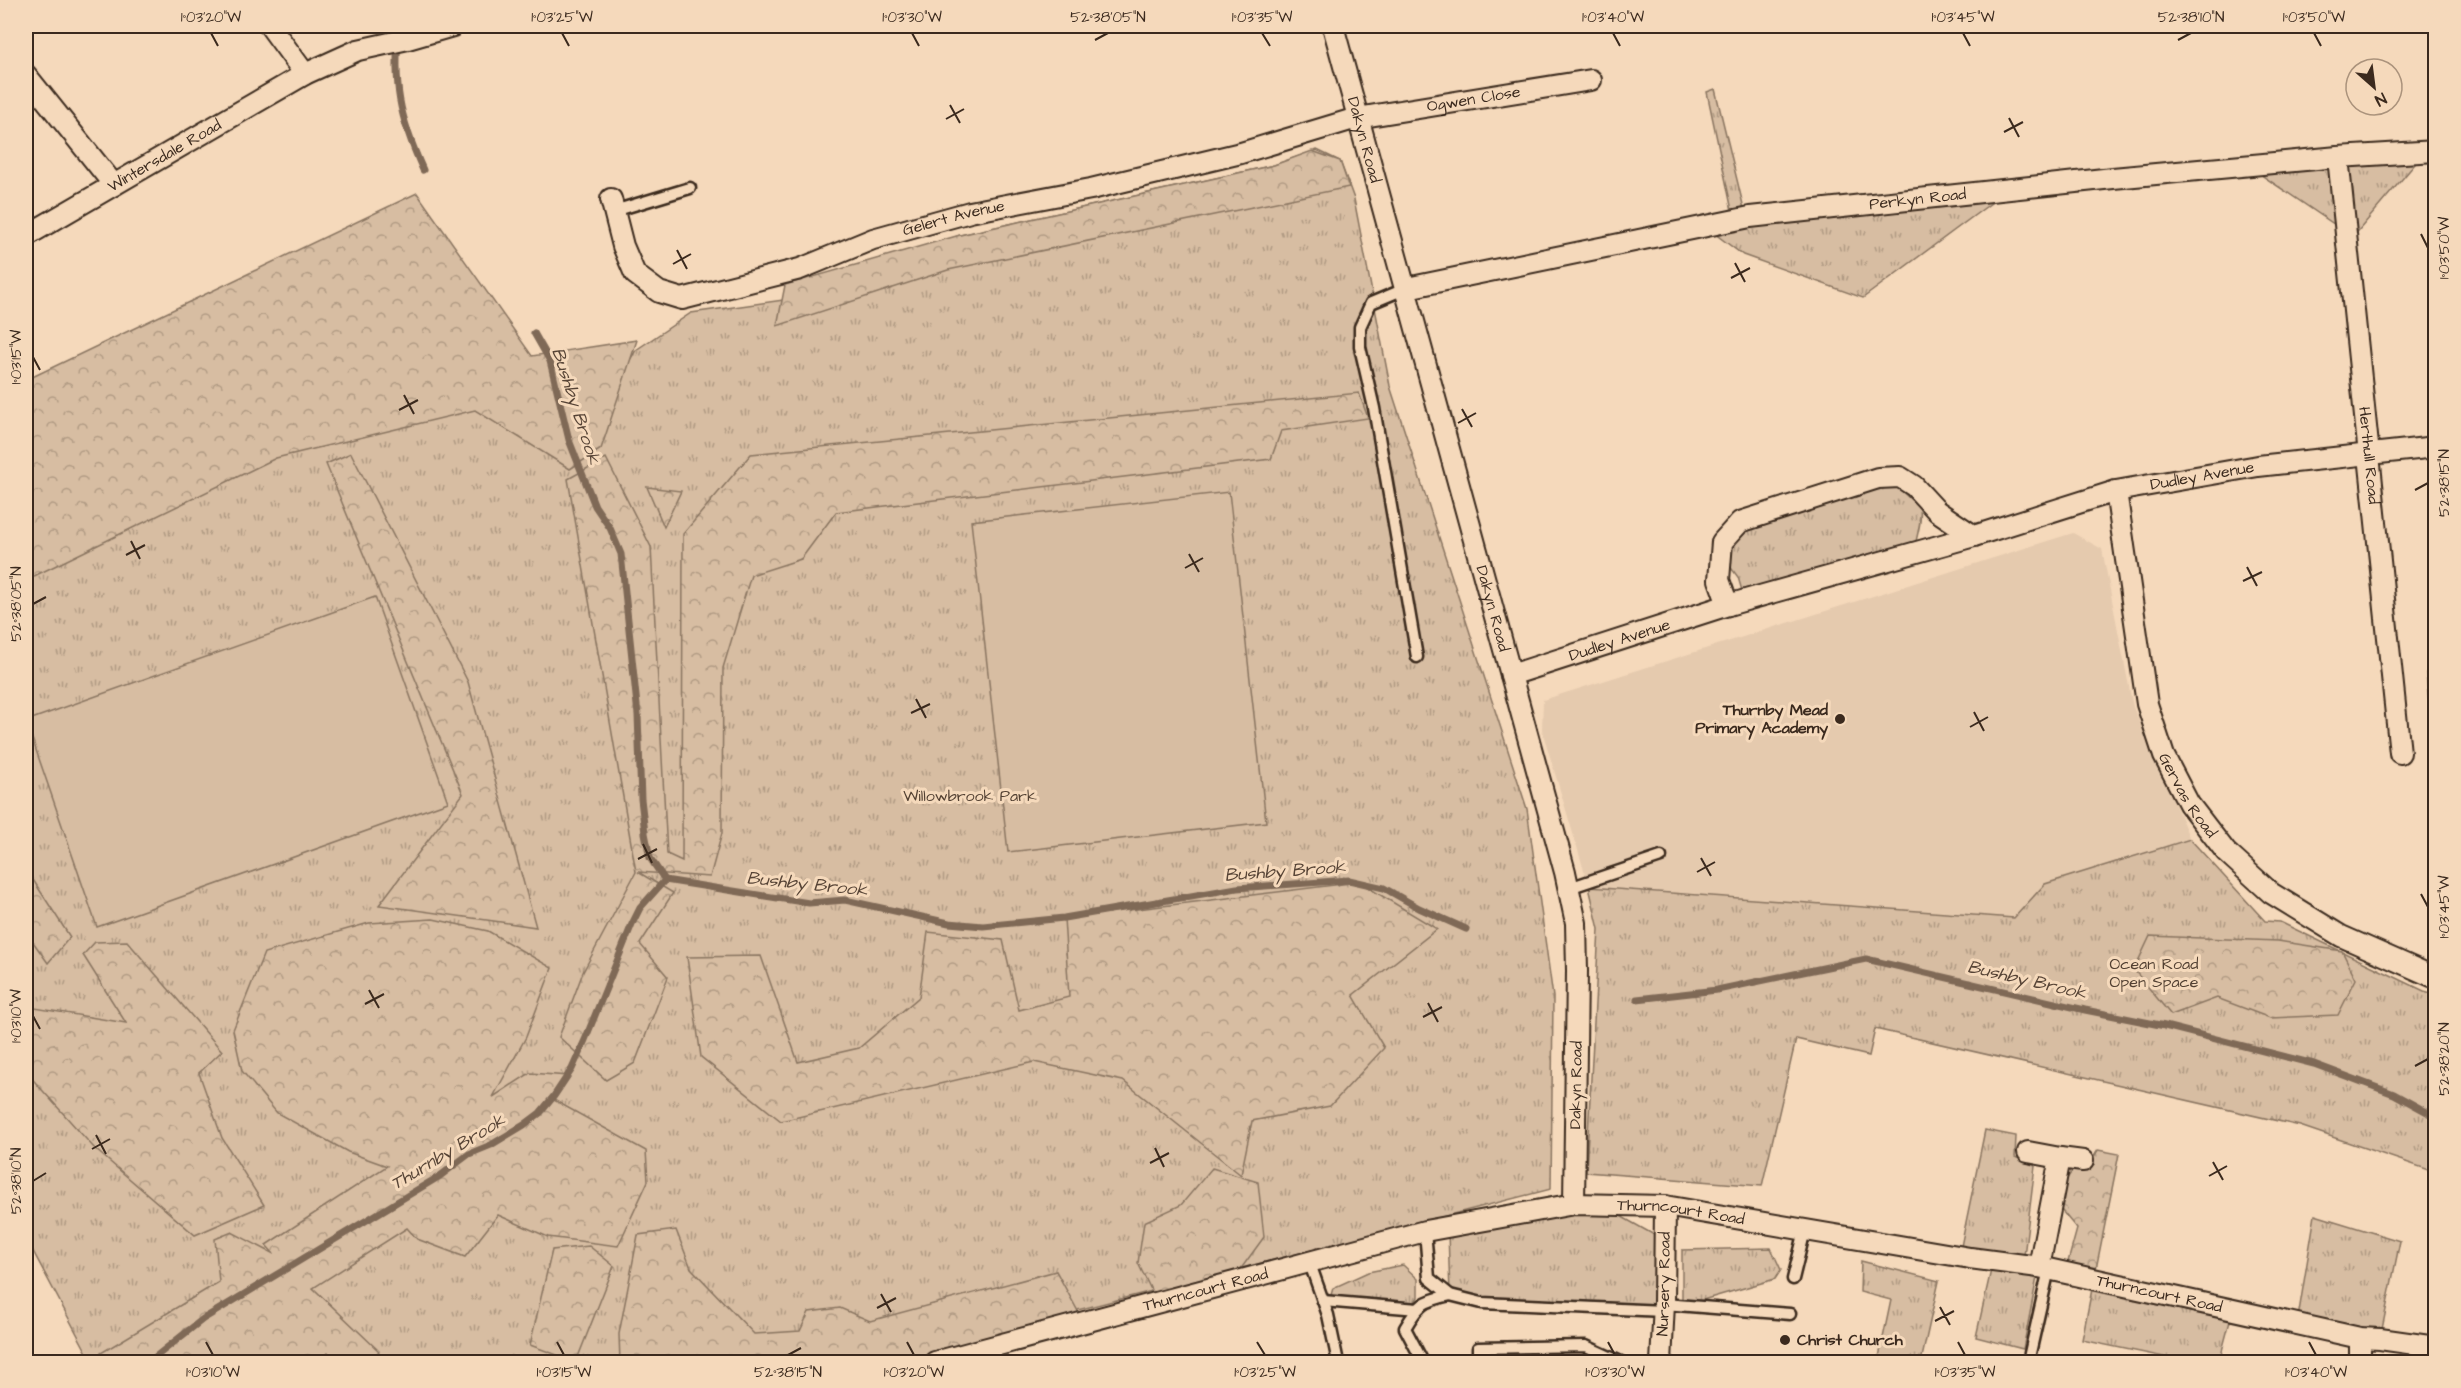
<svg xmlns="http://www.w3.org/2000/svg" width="2461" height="1388" viewBox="0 0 2461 1388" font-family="'Architects Daughter',sans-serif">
	<defs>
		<pattern id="grass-tufts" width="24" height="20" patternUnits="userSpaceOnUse" patternTransform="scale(1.5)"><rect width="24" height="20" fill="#d7bda2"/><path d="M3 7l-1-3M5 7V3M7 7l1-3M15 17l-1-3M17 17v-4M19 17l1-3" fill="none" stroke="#b09a83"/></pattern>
		<pattern id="forest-crowns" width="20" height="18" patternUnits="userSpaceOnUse" patternTransform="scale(1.5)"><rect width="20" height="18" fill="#d7bda2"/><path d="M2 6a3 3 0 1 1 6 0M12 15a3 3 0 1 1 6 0" fill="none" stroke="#b09a83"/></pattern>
	</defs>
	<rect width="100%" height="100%" fill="#f5d9bb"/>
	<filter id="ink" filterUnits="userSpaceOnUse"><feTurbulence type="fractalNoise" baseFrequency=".0167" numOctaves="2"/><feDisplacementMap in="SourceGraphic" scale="12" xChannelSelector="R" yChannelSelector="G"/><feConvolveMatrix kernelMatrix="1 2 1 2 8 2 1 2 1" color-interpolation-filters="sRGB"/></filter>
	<g filter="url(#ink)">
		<path fill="#e5caae" d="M2073 533 2102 549 2133 707 2190 839 2045 884 2014 918 1589 887 1542 730 1543 700Z"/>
		<g fill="url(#grass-tufts)" stroke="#897460" stroke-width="1.5">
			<path d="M1715 89 1746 217 1734 220 1707 92Z"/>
			<path d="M1317 150 1340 161 1354 199 1390 386 1527 809 1553 997 1551 1189 874 1362H92L26 1238V536L289 408 619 378 636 350 691 313 812 296 960 235 1274 165Z"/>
			<path d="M2420 158 2353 237 2254 170Z"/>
			<path d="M2010 189 1863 298 1743 255 1710 230Z"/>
			<path d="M1883 485 1897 487 1920 508C1922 522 1917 535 1914 550L1745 601 1738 577 1729 565 1730 552 1735 541 1747 527Z"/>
			<path d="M2435 672H2436L2435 763 2426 673Z"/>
			<path d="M2190 839 2265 921 2280 922 2424 991 2435 994V1172L2300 1126 1875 1029 1869 1056 1796 1039 1762 1186 1586 1172 1599 929 1589 887 2014 918 2045 884Z"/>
			<path d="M1985 1130 2016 1136 2015 1157 2035 1166 2023 1264 2039 1267 2023 1349 1976 1337 1993 1261 1959 1256Z"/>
			<path d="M1599 1204 1665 1241 1664 1311 1482 1303 1450 1295 1448 1231Z"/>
			<path d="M2315 1215 2400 1241 2380 1339 2297 1324Z"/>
			<path d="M1771 1248 1781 1270 1775 1279 1682 1306V1250Z"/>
			<path d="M1861 1261 1939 1281 1921 1362 1879 1357 1891 1300 1860 1292Z"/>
			<path d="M1403 1265 1418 1279V1297L1410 1309 1329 1302 1333 1288 1368 1272Z"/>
			<path d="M2094 1279 2233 1310 2219 1362H2188L2082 1340Z"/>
		</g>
		<g fill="url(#forest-crowns)" stroke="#897460" stroke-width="1.5">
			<path d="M1312 151 1340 161 1349 187 948 270 777 326 785 285 960 235 1274 165Z"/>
			<path d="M417 193 532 356 637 340 601 449 570 469 475 410 276 458 26 580V380Z"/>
			<path d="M1359 393 1368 418 1281 431 1271 459 836 512 801 559 751 575 723 668 722 833 710 877 638 872 673 893 640 944 668 977 635 1063 606 1080 559 1037 583 972 636 872 568 479 606 458 651 547 667 854 682 861 683 534 751 454Z"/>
			<path d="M351 453 468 682 536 927 379 905 463 794 326 464Z"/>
			<path d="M647 487 681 491 664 527Z"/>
			<path d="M26 869 70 937 48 963 26 932Z"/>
			<path d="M1359 882 1437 929 1353 995 1384 1048 1330 1106 1252 1121 1241 1175 1123 1081 1034 1062 781 1121 701 1057 687 957 761 956 798 1062 859 1048 919 997 928 932 1003 940 1019 1010 1069 997 1064 918Z"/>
			<path d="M433 919 488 931 552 968 526 1037 493 1097 530 1073 568 1076 552 1099 646 1151 648 1181 618 1246 548 1237 498 1215 465 1257 417 1239 407 1228 313 1288 379 1351 370 1362H354L328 1353 318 1362H86L219 1282 215 1239 232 1232 274 1254 266 1245 387 1166 348 1152 277 1113 242 1071 233 1030 264 953 369 923Z"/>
			<path d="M2150 936 2278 941 2342 951 2356 979 2338 1015 2270 1018 2217 998 2171 1015 2134 970Z"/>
			<path d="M127 941 222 1051 199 1073 222 1138 264 1205 195 1235 95 1149 26 1072V1024L29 1007 126 1023 83 955 95 942Z"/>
			<path d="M2098 1150 2119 1154 2094 1279 2065 1273 2077 1229 2052 1199 2076 1166 2090 1163Z"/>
			<path d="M1212 1168 1258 1182 1264 1237 1232 1281 1154 1296 1138 1263 1144 1222 1181 1205Z"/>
			<path d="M676 1230 691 1268 754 1334 800 1331 809 1312 840 1308 870 1321 1056 1271 1080 1315 912 1362H620L619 1334 638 1235Z"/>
			<path d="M589 1246 614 1266 576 1362 530 1345 552 1250Z"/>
		</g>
		<g fill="#d7bda2" stroke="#897460" stroke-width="1.5">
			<path d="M1229 492 1266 822 1008 852 971 521Z"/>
			<path d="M375 597 448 802 97 927 26 721Z"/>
		</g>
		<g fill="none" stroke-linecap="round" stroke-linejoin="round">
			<g stroke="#7f6957" stroke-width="7">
				<path d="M399 26C393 85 399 116 423 170"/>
				<path d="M534 333 550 361 569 440 595 506 610 528 621 554 638 715 641 799 645 833 650 858 665 880 809 903 845 900 949 923 983 926 1064 918 1237 888 1349 880 1384 888 1419 908 1466 929"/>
				<path d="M1637 999 1717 990 1866 959 2085 1010 2165 1026 2314 1064 2394 1094 2436 1117"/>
				<path d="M149 1362 203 1319 440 1176 469 1154 491 1145 524 1125 540 1113 554 1096 572 1069 585 1040 632 924 640 908 665 880"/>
			</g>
			<defs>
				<g id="lane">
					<path d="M614 211 690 188"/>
					<path d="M1407 288 1371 303 1360 327V347L1374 408 1417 657"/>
					<path d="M1569 888 1661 857"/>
					<path d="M1425 1231 1429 1278 1450 1295 1482 1303 1664 1311"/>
					<path d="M1309 1261 1328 1315 1338 1362"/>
					<path d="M1793 1279 1805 1230"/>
					<path d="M1323 1301 1418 1309"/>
					<path d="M1664 1304 1790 1314"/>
					<path d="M1423 1362 1405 1328C1419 1304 1423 1301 1450 1295"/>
					<path d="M1478 1362V1348L1586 1346 1621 1362"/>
					<path d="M2028 1362 2049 1269"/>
				</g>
				<g id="street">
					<path d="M270 26 305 74"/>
					<path id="s1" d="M1333 26 1565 872 1576 923 1577 971 1574 1204"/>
					<path d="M26 75 114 185"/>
					<path id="s2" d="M2338 157 2400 753"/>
					<path id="s3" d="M611 199 623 246 635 274 659 292 682 299 800 269 873 239 970 212 1091 189 1241 153 1357 118 1591 80"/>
					<path id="s4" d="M26 236 305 74 358 50 408 39 453 26"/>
					<path id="s5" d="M1407 288 1750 217 2113 178 2338 157 2436 151"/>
					<path id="s6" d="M2116 491 2147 704 2164 756 2189 804 2226 852 2271 893 2341 936 2436 978"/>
					<path d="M1728 605 1719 580 1722 542 1740 522 1878 478 1900 477 1914 486 1937 511 1974 536"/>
					<path id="s7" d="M1511 675 1728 605 1974 536 2116 491 2258 466 2436 447"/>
					<path d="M2028 1152 2060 1158 2039 1267"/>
					<path d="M2060 1158 2083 1161"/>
					<path d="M2360 1338V1362"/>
					<path id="s8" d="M935 1362 1425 1231 1574 1204 1665 1206 1970 1258 2039 1267 2360 1338 2380 1339 2436 1347"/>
					<path id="s9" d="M1661 1362 1664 1304 1665 1206"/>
				</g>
			</defs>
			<use href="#lane" stroke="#3b2a1e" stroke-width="15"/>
			<use href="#street" stroke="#3b2a1e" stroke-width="24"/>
			<use href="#lane" stroke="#f5d9bb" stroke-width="10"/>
			<use href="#street" stroke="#f5d9bb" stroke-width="20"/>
		</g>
	</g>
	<path fill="none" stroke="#3b2a1e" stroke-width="2" d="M211 33 218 46M562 33 569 46M912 33 919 46M1262 33 1270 46M1613 33 1620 46M1963 33 1970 46M2314 33 2321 46M1095 40 1108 33M2178 40 2191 33M950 105 960 123M2009 118 2019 137M946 119 964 109M2004 132 2023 122M2421 234 2428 248M677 250 687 269M1735 263 1745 282M673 264 691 254M1731 278 1750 268M33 357 40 370M404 395 414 414M1462 409 1472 427M399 410 418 400M1458 423 1476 413M2415 490 2428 483M131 541 140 559M1189 554 1199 572M126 555 145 545M2247 567 2257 586M1185 568 1203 558M2243 581 2262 572M33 604 46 597M916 699 926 718M1974 712 1984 731M911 713 930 704M1970 727 1988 717M643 844 652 863M1701 858 1711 876M638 859 657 849M1697 872 1715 862M2421 894 2428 907M369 990 379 1008M1428 1003 1438 1022M365 1004 384 994M33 1016 40 1029M1423 1017 1442 1007M2415 1066 2428 1059M96 1135 106 1154M1155 1148 1164 1167M92 1149 110 1139M2213 1162 2223 1180M1150 1163 1169 1153M2209 1176 2227 1166M33 1181 46 1173M881 1294 891 1312M1940 1307 1950 1325M877 1308 896 1298M1935 1321 1954 1311M206 1342 213 1355M557 1342 564 1355M907 1342 914 1355M1257 1342 1265 1355M1608 1342 1615 1355M1958 1342 1965 1355M2309 1342 2316 1355M788 1355 801 1348"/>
	<g fill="#3b2a1e" stroke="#f5d9bb" stroke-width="2">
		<circle cx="1840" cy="719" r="6"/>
		<circle cx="1785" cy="1340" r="6"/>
	</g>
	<g text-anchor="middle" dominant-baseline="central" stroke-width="6" stroke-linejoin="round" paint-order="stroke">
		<g font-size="16" fill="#3b2a1e" stroke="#f5d9bb">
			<text stroke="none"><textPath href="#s3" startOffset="951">Ogwen Close</textPath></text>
			<text stroke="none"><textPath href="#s1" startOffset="118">Dakyn Road</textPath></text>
			<text stroke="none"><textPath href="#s4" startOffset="160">Wintersdale Road</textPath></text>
			<text stroke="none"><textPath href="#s5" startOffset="519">Perkyn Road</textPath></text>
			<text stroke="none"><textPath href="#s3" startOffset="417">Gelert Avenue</textPath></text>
			<text stroke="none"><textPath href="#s2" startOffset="300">Herthull Road</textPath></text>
			<text stroke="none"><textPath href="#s7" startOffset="720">Dudley Avenue</textPath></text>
			<text stroke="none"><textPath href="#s1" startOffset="604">Dakyn Road</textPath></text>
			<text stroke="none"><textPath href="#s7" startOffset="114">Dudley Avenue</textPath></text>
			<text stroke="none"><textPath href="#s6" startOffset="316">Gervas Road</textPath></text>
			<text transform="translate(1576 1085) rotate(-89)">Dakyn Road</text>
			<text stroke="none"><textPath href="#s8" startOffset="766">Thurncourt Road</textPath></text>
			<text stroke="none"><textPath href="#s9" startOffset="78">Nursery Road</textPath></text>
			<text stroke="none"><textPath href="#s8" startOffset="280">Thurncourt Road</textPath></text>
			<text stroke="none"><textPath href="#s8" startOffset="1252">Thurncourt Road</textPath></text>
		</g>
		<g font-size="16" font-weight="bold" fill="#3b2a1e" stroke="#f5d9bb" text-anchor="end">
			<text x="1828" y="710">Thurnby Mead<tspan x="1828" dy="18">Primary Academy</tspan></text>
			<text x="1797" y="1340" text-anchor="start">Christ Church</text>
		</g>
		<g font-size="16" fill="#524032" stroke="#f5d9bb">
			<text x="970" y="796">Willowbrook Park</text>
			<text x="2154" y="964">Ocean Road<tspan x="2154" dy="18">Open Space</tspan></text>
		</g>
		<g font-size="18" font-style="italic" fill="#574436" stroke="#f5d9bb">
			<text transform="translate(576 406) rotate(72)">Bushby Brook</text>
			<text transform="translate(1285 871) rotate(-4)">Bushby Brook</text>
			<text transform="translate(807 884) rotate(6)">Bushby Brook</text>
			<text transform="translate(2027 980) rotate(13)">Bushby Brook</text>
			<text transform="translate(448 1152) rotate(-31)">Thurnby Brook</text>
		</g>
	</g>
	<rect width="2461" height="1388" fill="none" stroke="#f5d9bb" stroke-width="66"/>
	<g transform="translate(2374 87) rotate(152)"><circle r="28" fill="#f5d9bb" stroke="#ab937c" stroke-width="1.5"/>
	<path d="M0-4.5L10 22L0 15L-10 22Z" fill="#3b2a1e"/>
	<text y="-9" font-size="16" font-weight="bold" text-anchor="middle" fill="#3b2a1e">N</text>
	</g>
	<rect x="33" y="33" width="2395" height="1322" fill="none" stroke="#3b2a1e" stroke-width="2"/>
	<g font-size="15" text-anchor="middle" fill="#3b2a1e">
		<text x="211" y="22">1°03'20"W</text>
		<text x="562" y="22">1°03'25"W</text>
		<text x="912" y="22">1°03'30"W</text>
		<text x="1108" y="22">52°38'05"N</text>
		<text x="1262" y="22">1°03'35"W</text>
		<text x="1613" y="22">1°03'40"W</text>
		<text x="1963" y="22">1°03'45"W</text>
		<text x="2191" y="22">52°38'10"N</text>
		<text x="2314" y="22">1°03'50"W</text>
		<text transform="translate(2444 248) rotate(-90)" y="5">1°03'50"W</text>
		<text transform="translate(16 357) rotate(-90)" y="5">1°03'15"W</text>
		<text transform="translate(2444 483) rotate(-90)" y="5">52°38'15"N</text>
		<text transform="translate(16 604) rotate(-90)" y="5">52°38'05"N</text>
		<text transform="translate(2444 907) rotate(-90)" y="5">1°03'45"W</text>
		<text transform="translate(16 1016) rotate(-90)" y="5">1°03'10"W</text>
		<text transform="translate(2444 1059) rotate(-90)" y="5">52°38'20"N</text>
		<text transform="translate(16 1181) rotate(-90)" y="5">52°38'10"N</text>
		<text x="213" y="1377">1°03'10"W</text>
		<text x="564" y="1377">1°03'15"W</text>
		<text x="788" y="1377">52°38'15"N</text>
		<text x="914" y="1377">1°03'20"W</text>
		<text x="1265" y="1377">1°03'25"W</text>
		<text x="1615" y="1377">1°03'30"W</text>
		<text x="1965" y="1377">1°03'35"W</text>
		<text x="2316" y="1377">1°03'40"W</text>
	</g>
</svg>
